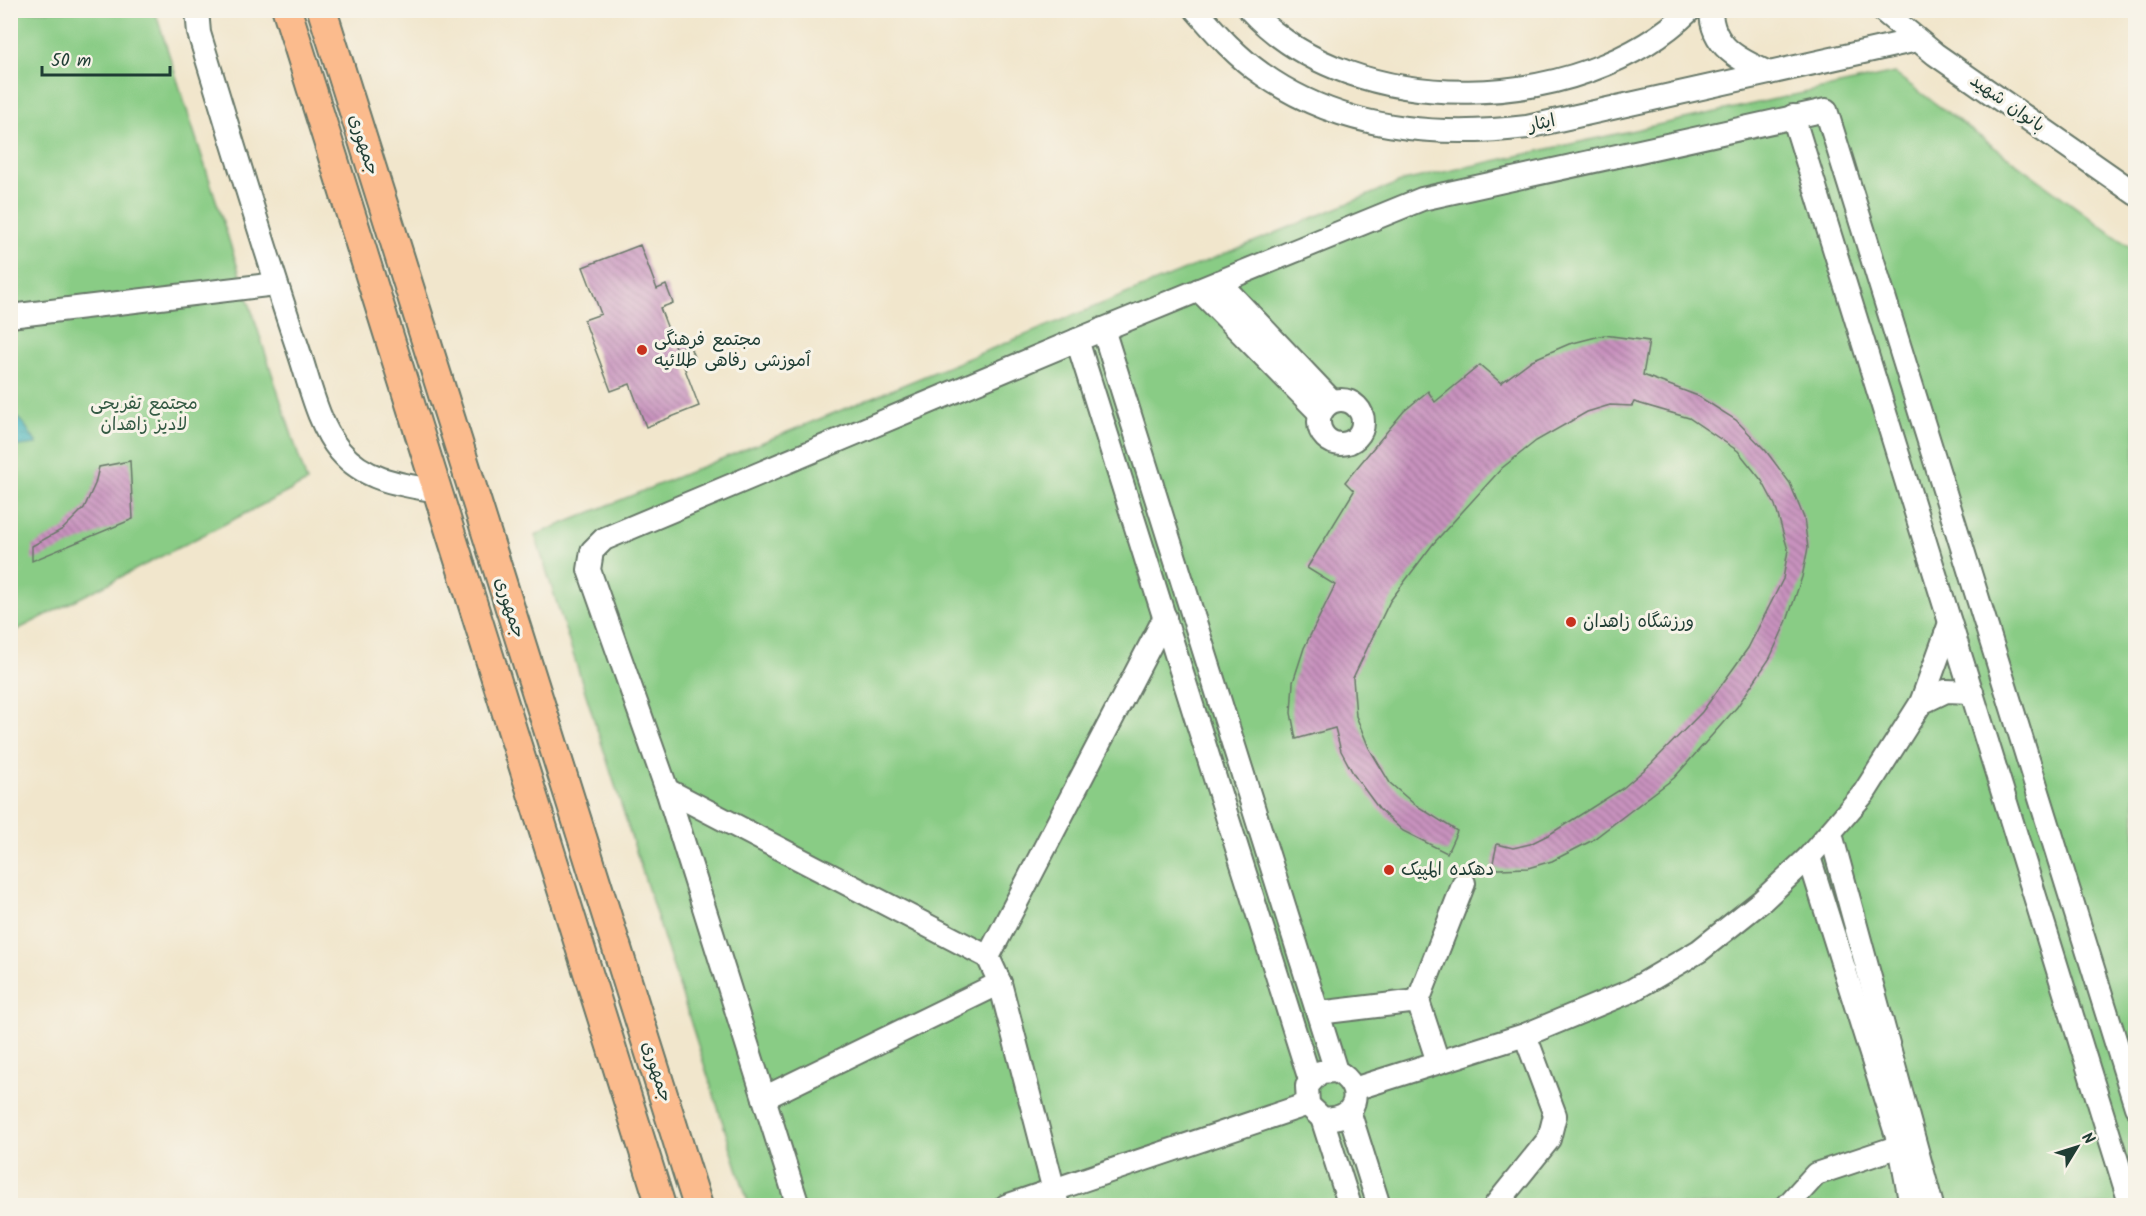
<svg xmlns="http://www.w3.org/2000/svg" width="2146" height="1216" viewBox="0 0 2146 1216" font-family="Kalam,'Playpen Sans Arabic',sans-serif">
	<defs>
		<pattern id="water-ripples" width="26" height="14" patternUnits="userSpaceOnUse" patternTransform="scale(1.5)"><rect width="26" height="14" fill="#43b3ba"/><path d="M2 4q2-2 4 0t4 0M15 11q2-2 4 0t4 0" fill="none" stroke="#379398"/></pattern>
		<pattern id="building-back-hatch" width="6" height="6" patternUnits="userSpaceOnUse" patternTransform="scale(1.5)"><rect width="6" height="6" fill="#c892be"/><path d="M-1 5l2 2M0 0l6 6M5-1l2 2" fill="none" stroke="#a2789b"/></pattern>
	</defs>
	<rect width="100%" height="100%" fill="#f7f3e8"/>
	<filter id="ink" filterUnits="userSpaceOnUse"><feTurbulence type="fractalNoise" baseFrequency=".0167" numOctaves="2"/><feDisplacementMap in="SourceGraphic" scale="12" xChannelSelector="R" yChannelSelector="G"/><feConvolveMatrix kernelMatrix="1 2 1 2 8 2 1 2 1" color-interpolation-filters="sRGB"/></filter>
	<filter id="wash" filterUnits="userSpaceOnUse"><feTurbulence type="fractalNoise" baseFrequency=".008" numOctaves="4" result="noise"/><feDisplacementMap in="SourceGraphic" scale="24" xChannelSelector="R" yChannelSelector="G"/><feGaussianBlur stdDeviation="1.35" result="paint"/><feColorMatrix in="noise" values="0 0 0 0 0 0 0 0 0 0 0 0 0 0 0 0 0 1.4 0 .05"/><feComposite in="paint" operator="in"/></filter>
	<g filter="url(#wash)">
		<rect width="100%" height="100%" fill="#f1e6cc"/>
		<g fill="#89cc85" stroke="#54845c" stroke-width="1.5">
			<path d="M10 11H155L307 482 11 633Z"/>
			<path d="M1894 73 2135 251V1205H749L535 535 1403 181Z"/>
		</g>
		<path fill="url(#water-ripples)" stroke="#317877" stroke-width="1.5" d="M11 412 24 424 37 444 11 447Z"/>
		<g id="blocks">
			<g fill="url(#building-back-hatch)">
				<path d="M640 245 657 289 666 285 673 303 660 308 676 350 689 344 695 360 683 364 699 406 646 427 630 384 611 391 584 320 601 314 583 267Z"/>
				<path d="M1604 335 1649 341 1643 375 1698 396 1736 420 1766 451 1790 483 1804 518 1808 548 1802 577 1788 618 1770 658 1737 707 1674 778 1591 841 1552 861 1528 868 1499 869 1492 867 1497 844 1513 848 1530 844 1550 834 1623 788 1651 764 1702 712 1748 648 1783 579 1788 550 1775 505 1762 481 1738 451 1689 418 1634 402 1632 406 1610 405 1587 412 1536 441 1502 468 1433 544 1390 601 1353 678 1356 716 1369 748 1390 783 1414 804 1457 831 1447 853 1403 831 1379 809 1354 775 1341 751 1335 728 1296 739 1291 713 1293 682 1304 648 1335 585 1307 568 1354 491 1345 482 1404 411 1428 391 1435 402 1480 365 1501 383 1532 360 1569 344Z"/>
				<path d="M130 461 133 519 32 561V546L63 529 84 508 95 484 99 467Z"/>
			</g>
		</g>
	</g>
	<g filter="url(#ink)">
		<use href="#blocks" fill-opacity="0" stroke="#687869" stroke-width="1.5"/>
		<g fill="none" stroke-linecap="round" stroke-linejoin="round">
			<defs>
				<g id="minor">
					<path d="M197 10 199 33C231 137 262 242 297 346 309 380 317 423 340 451 365 481 402 485 439 491"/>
					<path d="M1196 10C1216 33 1237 57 1262 74 1339 129 1436 138 1527 127L1917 40"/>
					<path d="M1250 10C1354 123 1583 115 1690 10"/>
					<path d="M1711 10C1711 47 1740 60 1769 73"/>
					<path d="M1882 10 1935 54 2136 194"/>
					<path d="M1793 116 2131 1206"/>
					<path d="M1219 282 1332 401"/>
					<path d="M1199 290 1320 413"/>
					<path d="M10 316 276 284"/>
					<path d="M1103 329 1336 1071C1367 1087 1357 1123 1322 1118L1308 1105 1307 1086 1320 1072 1336 1071"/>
					<path d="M1077 340 1310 1080"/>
					<circle cx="1341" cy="422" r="22"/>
					<path d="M1921 703 1946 691 1972 692"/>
					<path d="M667 790 988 957 1000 983 1058 1206"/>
					<path d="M1831 834 1932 1206"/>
					<path d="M1809 857 1900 1146 1911 1206"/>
					<path d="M988 957 1165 617"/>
					<path d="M1418 1001 1464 883"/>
					<path d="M1318 1013 1418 1001 1438 1062"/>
					<path d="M1354 1089 1525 1035 1631 991 1699 951 1763 900 1809 857 1864 793 1921 703 1950 623"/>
					<path d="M764 1098 1000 983"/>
					<path d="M1349 1111 1379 1206"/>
					<path d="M1322 1118 1350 1206"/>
					<path d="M798 1206 667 790 589 570 592 551 604 539 1077 340 1422 199 1826 110 2136 1107"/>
					<path d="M1006 1206 1308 1104"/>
					<path d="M1495 1206 1549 1139 1555 1115 1525 1035"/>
					<path d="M1787 1206 1816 1174 1900 1146"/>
				</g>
				<g id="major">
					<path d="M287 10 661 1206"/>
					<path d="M322 10 698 1206"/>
				</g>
			</defs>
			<use href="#minor" stroke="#687869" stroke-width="26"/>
			<use href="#major" stroke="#687869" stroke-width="32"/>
			<use href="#minor" stroke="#fff" stroke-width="22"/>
			<use href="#major" stroke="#fbbb8d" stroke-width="28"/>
		</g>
	</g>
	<g fill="#c8321e" stroke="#f7f3e8" stroke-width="2">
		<circle cx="642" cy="350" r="6"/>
		<circle cx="1571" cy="622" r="6"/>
		<circle cx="1389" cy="870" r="6"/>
	</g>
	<g text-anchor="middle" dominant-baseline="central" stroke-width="6" stroke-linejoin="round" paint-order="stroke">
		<g font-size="18" fill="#1f3d34" stroke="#f7f3e8">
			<text transform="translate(2007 104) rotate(35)">بانوان شهید</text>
			<text transform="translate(1542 124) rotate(-12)">ایثار</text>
			<text transform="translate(363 145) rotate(72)">جمهوری</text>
			<text transform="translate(509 608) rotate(72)">جمهوری</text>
			<text transform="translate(656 1072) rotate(72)">جمهوری</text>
		</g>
		<g font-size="18" fill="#1f3d34" stroke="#f7f3e8" text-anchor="start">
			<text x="654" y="340">مجتمع فرهنگی<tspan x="654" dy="21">ٱموزشی رفاهی طلائیه</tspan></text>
			<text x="1583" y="622">ورزشگاه زاهدان</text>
			<text x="1401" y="870">دهکده المپیک</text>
		</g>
		<g font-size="18" fill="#345a44" stroke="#f7f3e8">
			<text x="144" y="404">مجتمع تفریحی<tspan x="144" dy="21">لادیز زاهدان</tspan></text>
		</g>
	</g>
	<rect width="2146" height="1216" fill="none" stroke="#f7f3e8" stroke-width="36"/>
	<g transform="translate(2077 1147) rotate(52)" stroke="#f7f3e8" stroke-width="4.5" paint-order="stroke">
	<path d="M0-4.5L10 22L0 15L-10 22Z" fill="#1f3d34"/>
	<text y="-9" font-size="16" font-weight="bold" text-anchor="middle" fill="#1f3d34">N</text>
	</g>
	<path d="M42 66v9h128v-9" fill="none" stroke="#1f3d34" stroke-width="3"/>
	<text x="51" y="66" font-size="18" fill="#1f3d34" stroke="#f7f3e8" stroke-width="4.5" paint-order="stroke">50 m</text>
</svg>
